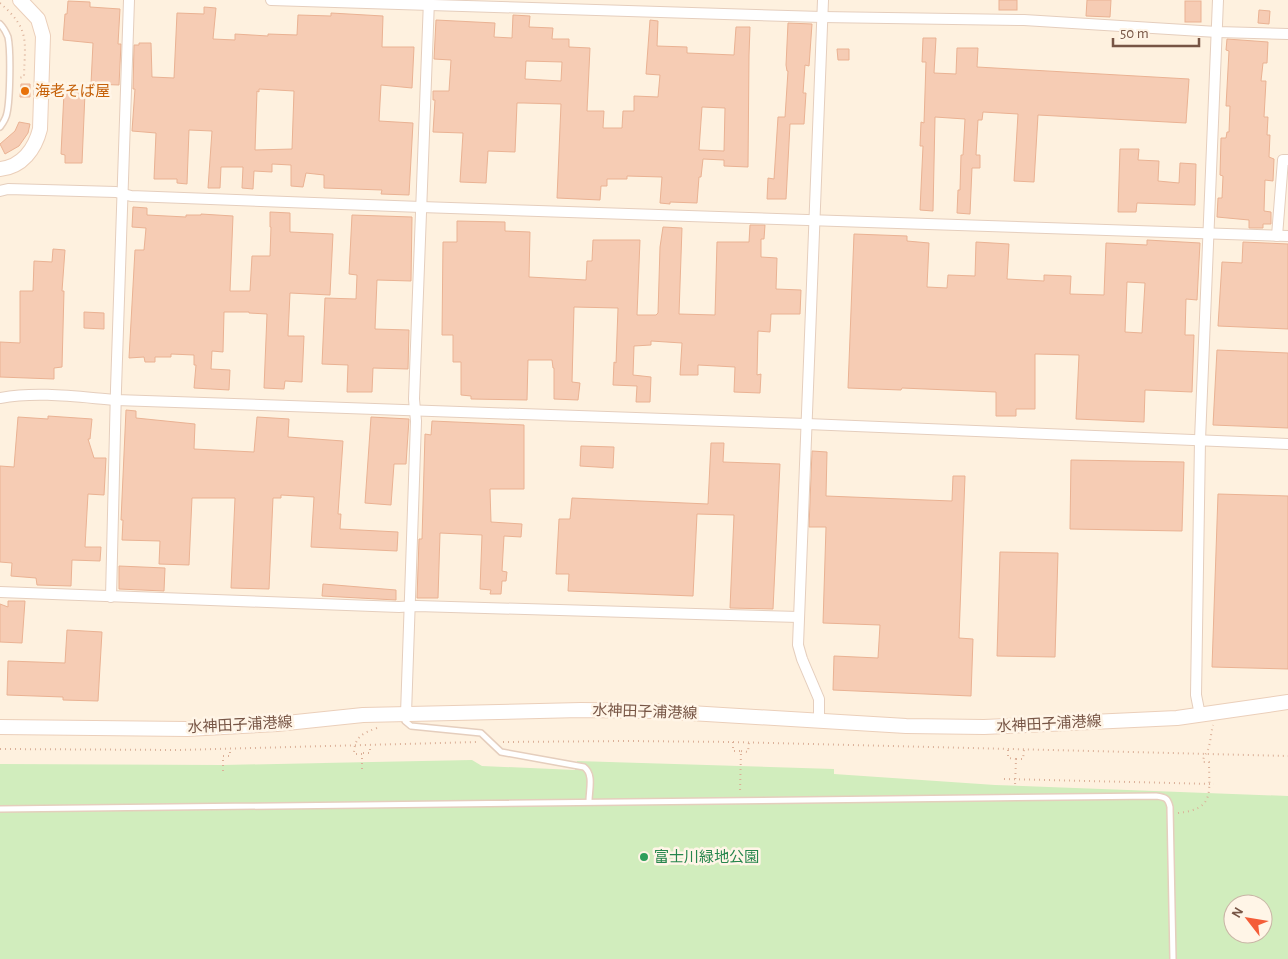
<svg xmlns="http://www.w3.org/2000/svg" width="1288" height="959" viewBox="0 0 1288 959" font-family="'Alegreya Sans','Noto Sans JP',sans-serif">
	<rect width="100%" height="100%" fill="#fef1df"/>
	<path fill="#d1edbd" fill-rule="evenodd" d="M472 760 482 766 575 770 577 761 834 769V774L995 785 1288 796V959H0V764L223 765ZM1233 904H1263V934H1233Z"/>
	<g fill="#f6ccb4" stroke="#eab293" fill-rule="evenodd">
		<rect x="999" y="0" width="18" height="10"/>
		<path d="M1087 0H1111L1110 17 1086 16Z"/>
		<path d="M68 1 90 2V7L120 9 118 44H121L119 85 91 84 93 43 63 40 65 14H67Z"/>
		<rect x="1185" y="1" width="16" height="21"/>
		<path d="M204 7 216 8 213 39 235 40V34L268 36V34L297 35 298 15 331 16V13L383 16 382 47H414L412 88 381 85 379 121 413 123 409 195 381 194 382 190 324 188V175L306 173 303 187 291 186V165L272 164V172L254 171 253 189 242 188 243 167H221L220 188H208L212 131 189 130 187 184 177 183V179H154L156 133 132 131 135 89H133L134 45H139V43H151L152 77 174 78 177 13 204 14ZM259 89 294 91 292 149 255 150 257 91 259 92Z"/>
		<path d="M1259 10 1270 11 1269 24 1258 23Z"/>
		<path d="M513 15 530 16 529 27 553 28 552 39H569V47L590 48 587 111H604L603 128H622L623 111H634V96L658 97 660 75 646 74 650 20 658 21 657 46 687 47V53L734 55 736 27H750L749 55 748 167 724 166V160L703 159 701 177H699L697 203 670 202V204L660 203 662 177 627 176V179H607V186H601L600 200 557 198 561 104 524 103H517L515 152 488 151 486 183 460 182 463 133 433 132 435 100H433V91H449L451 60 434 59 436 20 495 23 494 37 512 38ZM526 61 562 62 561 81 525 79ZM702 107 725 108 724 151 699 150Z"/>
		<path d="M788 23 812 24 809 66 805 65 803 93H806L804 124H790L786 199H767L768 178 774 179 778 117H785L788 71H787L786 65Z"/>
		<path d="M923 38H936L934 73 956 74 957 48H978L977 67 1189 79 1186 123 1038 115 1034 182 1014 181 1018 114 983 112 982 120H978L976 155H980V168H972L970 214 957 213 958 190H960L961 155H963L965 119 935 117 933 211 920 210 923 146H920L921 122 924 123 926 62H922Z"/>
		<path d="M1227 39 1268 42 1267 63H1263L1261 81H1266L1264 117H1268L1267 135H1270L1269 157 1274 159 1273 181 1265 180 1264 211 1271 212V224H1263V228H1249V220L1217 217 1218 198H1222L1223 176 1220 175 1221 138H1226L1227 132H1229L1230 106H1226L1229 51 1226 50Z"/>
		<path d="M837 49H849V60H838Z"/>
		<path d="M21 84H30V97H20Z"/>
		<path d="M64 92 85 93 82 163H65V155L61 154Z"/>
		<path d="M19 122 30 124 28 133 19 146 5 154 0 144 15 131Z"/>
		<path d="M1120 149H1139L1138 160 1159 161 1158 181 1179 183 1180 163 1196 164 1195 205 1137 203 1136 212H1118Z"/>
		<path d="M133 207 147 208V215L186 217V215H201V214L233 216 230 291H250L252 256H270L271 227H270V212L290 213V232L333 234 330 295 290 293 288 336H304L302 382 285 381 284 389 264 388 267 314 249 313V312H224L223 352 212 351 211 369 230 370 229 390 194 388 196 365H194V355L171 354V357H155V362H145L144 357 129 358 135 250H144L146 228 132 227Z"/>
		<path d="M352 215 412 217 411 281 377 280 375 329 409 330 408 369 373 368 372 392H347L348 365 322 364 325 298 356 299 357 275 349 274Z"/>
		<path d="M457 221 505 222V231L530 232 529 277 586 280 587 261H592L593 240H640L637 315H656L658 313 660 247 663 227 682 228 679 314 715 315 717 242H749L750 225H765L764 239H761V257L777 258 776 289 801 290 800 314H771L770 332 758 331 757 375 761 374 760 393 734 392 735 367 698 365V375H680L682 343 651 341V345L634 346 633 375 651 377 650 402H636L637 386 613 385 614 362 616 363 618 308 574 307 572 382 580 383 578 400 554 399V368H553L552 360H528L527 400 471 399V396L461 395V362H453V335H442L443 242H457Z"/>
		<path d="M854 234 907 236V241L929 243 927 287 947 288 948 275 975 276 976 242 1009 244 1007 279 1044 281V275L1071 276 1070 294 1104 295 1106 243 1147 245V240L1200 243 1197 300 1186 299 1185 335H1194L1192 392 1145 390 1144 422 1076 419 1079 355 1035 354V409H1016V416H996V392L902 388 901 390 848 388ZM1127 282 1145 283 1142 333 1125 332Z"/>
		<path d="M1243 242 1288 244V329L1218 326 1222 262 1242 263Z"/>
		<path d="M53 249 65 250 62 291H64L62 367 54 368V379L0 377V342L20 343V291H33L34 261 52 262Z"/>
		<path d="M84 312 104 313V329L84 328Z"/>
		<path d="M1217 350 1288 353V428L1213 425Z"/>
		<path d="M126 410 136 411V418L195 424 194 449 254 452 257 417 289 419 288 437 343 441 338 514H341L340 529 398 532 397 551 311 547 314 497 281 495V498H273L269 589 231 588 235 498H192L189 565 159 564 160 541 122 540 123 520H121Z"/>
		<path d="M48 416 92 419 90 439H88L94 458H106L104 495 88 494 85 547H101L100 561 72 560 71 586 37 585 36 578 11 576 12 563 0 562V466L14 467 18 417 48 419Z"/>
		<path d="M371 417 409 419 406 464H394L391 505 365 503Z"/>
		<path d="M432 421 524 425V489H490L491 522 522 524 521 537 504 536 502 571 507 572 506 581H502L501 594H490L491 590 480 589 482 535 440 533 438 598H417L419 539H422L425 434 431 435Z"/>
		<path d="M711 443H724L723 462 780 464 773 609 730 608 734 515 697 514 693 596 568 591 569 574H556L559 519H570L572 498 708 504Z"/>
		<path d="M581 446 614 447 613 468 580 466Z"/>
		<path d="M812 451 827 452 826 496 952 501 953 476H965L959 638 973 639 971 696 833 690 834 656 878 658 880 625 823 623 826 527H809Z"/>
		<path d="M1071 460 1184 462 1182 531 1070 529Z"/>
		<path d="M1218 494 1288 496V669L1212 667Z"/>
		<path d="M1000 552 1058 553 1055 657 997 656Z"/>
		<path d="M119 566 165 568 164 591 119 589Z"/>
		<path d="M323 584 396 590V600L322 596Z"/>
		<path d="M8 601H25L22 643 0 642V604L8 607Z"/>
		<path d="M67 630 102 632 98 701 63 700V697L7 695 8 661 65 663Z"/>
	</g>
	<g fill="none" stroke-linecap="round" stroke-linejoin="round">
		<defs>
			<g id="lane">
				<path d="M0 24C4 28 6 32 8 37 11 51 10 99 7 113 6 119 3 123 0 127"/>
				<path d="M406 716 405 721 411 726 481 733 501 752 584 767C594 774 589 790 589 801"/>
				<path d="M0 809 1156 796C1165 797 1168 798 1170 807L1173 959"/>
			</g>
			<g id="street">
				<path d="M271 0 822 17 1024 20 1217 32 1288 34"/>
				<path d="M0 191 8 189 116 192 131 196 421 207 1288 236"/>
				<path d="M1277 236 1283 160H1288"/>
				<path d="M0 398C38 391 78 397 116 400L807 424 1288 444"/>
				<path d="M0 592 399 607 417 606 799 617"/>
				<path d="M111 597 116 389 129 0"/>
				<path d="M406 714 416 421 414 399 429 0"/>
				<path d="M1200 715 1196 695 1200 440 1218 0"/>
				<path d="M819 721V699L802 659 798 645 823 0"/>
			</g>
			<g id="secondary">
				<path d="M0 169C22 167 35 149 40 129L43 36 38 19 20 0"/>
				<path d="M0 727 187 729 277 724 363 715 581 710 657 711 906 726 984 727 1177 718 1288 702"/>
			</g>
		</defs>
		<use href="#lane" stroke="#e5cebd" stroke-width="8"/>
		<use href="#street" stroke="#e5cebd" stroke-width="12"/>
		<use href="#secondary" stroke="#ebcfba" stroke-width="16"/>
		<g stroke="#dbb098" stroke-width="2" stroke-dasharray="1 4" stroke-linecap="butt">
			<path d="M0 3C30 29 25 40 24 77L18 78"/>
			<path d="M503 742 627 741 733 742 1288 756"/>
			<path d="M733 742V751H741L740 792"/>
			<path d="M0 749 178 750 478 742"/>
			<path d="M1008 750V758L1016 759 1015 786"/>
			<path d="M741 751 748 752 749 742"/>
			<path d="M363 753H370V745"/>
			<path d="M1016 759H1023L1024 750"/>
			<path d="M362 769V754H354C354 737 363 733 377 728"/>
			<path d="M223 771V756H230V749"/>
			<path d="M1004 779 1214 784"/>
			<path d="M1178 813C1215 809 1209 793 1209 762H1203C1203 755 1208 753 1209 746 1211 739 1211 732 1213 725"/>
		</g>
		<use href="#lane" stroke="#fff" stroke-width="5"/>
		<use href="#street" stroke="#fff" stroke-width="10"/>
		<use href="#secondary" stroke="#fff" stroke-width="14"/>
	</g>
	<circle fill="#e8710a" stroke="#fff5e7" stroke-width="2" cx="25" cy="91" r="5"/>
	<circle fill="#2e9e5b" stroke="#fff5e7" stroke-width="2" cx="644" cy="857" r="5"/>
	<g text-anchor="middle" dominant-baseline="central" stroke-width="5" stroke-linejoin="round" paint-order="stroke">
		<g font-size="15" fill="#c56008" stroke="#fff5e7" text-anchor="start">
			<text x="35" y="91">海老そば屋</text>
		</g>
		<g font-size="15" fill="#775545" stroke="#fff5e7">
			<text transform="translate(645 712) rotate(2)">水神田子浦港線</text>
			<text transform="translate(1049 724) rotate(-3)">水神田子浦港線</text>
			<text transform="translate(240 725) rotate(-3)">水神田子浦港線</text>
		</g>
		<g font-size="15" fill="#27864d" stroke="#fff5e7" text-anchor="start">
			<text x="654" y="857">富士川緑地公園</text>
		</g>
	</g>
	<g transform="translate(1248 919) rotate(301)"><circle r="24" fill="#fff5e7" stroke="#c9b5a6"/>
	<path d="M0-4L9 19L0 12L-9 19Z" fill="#f45d38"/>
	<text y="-8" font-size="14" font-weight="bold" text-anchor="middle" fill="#775545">N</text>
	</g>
	<path d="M1113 38v8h86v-8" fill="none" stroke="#775545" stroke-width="2.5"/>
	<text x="1120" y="38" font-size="15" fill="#775545" stroke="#fff5e7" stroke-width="4" paint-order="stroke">50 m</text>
</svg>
